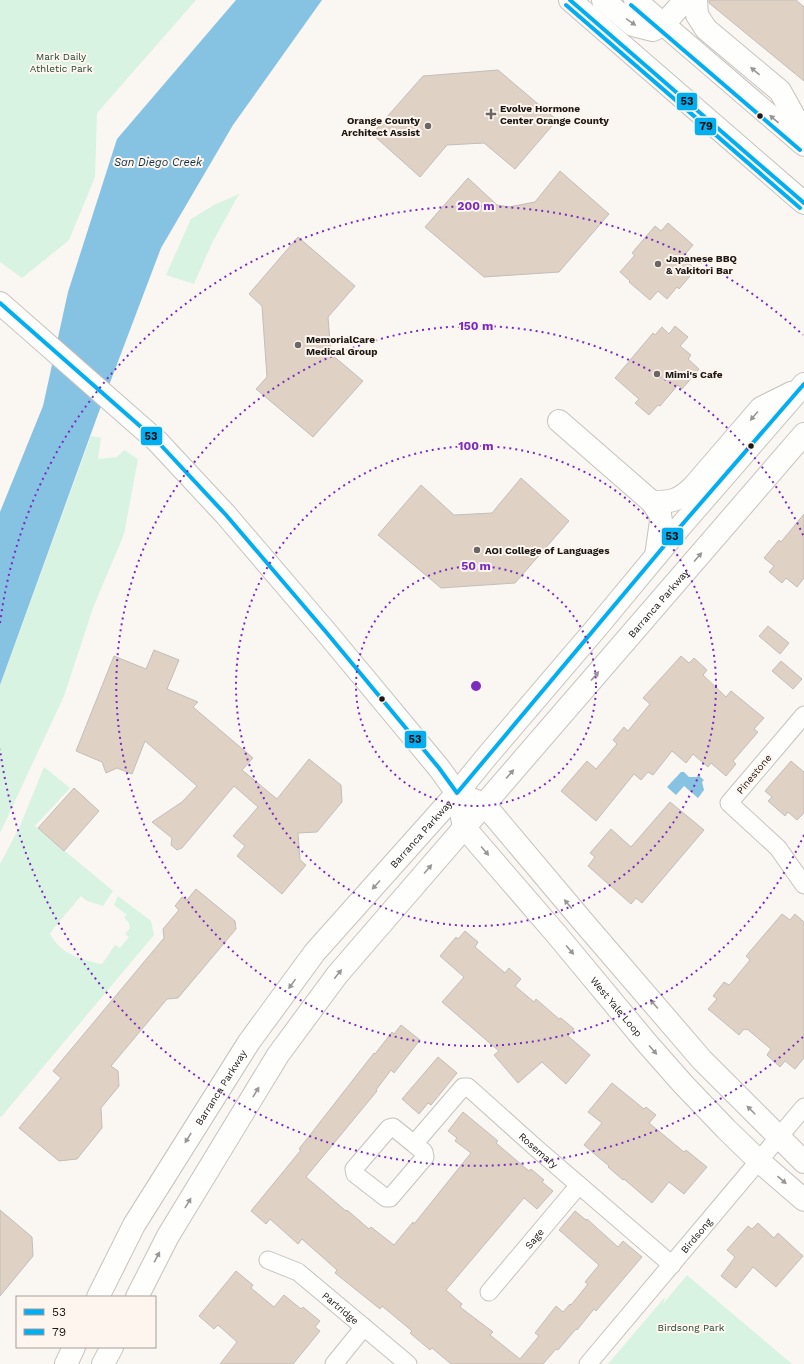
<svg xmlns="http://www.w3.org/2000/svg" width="804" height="1364" viewBox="0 0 804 1364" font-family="'Work Sans',sans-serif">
	<rect width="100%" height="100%" fill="#faf6f2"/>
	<g fill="#d8f3e2">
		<path d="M0 0H196L97 113 95 177 69 240 22 278 0 262Z"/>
		<path d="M239 194 212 243 194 284 166 275 191 219 214 205Z"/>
		<path d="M91 436 101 438 98 459 117 457 124 450 138 459 124 534 93 608 64 696 0 833V685Z"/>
		<path d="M44 767 70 788 35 826 113 891 103 906 87 901 81 896 53 929 50 934C60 954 82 960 102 964L115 945 120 948 129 937 125 934 130 928 129 923 124 917 127 915 114 905 118 896 151 921 154 935 1 1117 0 1116V864L20 826Z"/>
		<path d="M687 1275 695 1282 792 1364H608L665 1297 663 1304Z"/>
	</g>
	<g fill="#86c2e2">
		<path d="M236 0H322L233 125 161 248 97 417 0 685V512L43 406 68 292 117 139Z"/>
		<path d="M681 772H684L689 777H697L698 775 704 780 702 782 704 790 698 798 684 786 676 795 667 787Z"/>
	</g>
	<g fill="#dfd1c4" stroke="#c2beba">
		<path d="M709 0H796L804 7V81L709 3Z"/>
		<path d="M498 70 557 120 515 169 484 143 447 145 420 177 372 134 423 76Z"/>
		<path d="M560 171 609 214 559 272 484 277 425 227 468 178 497 205 509 207 535 202Z"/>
		<path d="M668 223 693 245 682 258 696 269 679 289 677 287 667 299 658 291 650 300 629 282 630 281 620 272 635 255 632 253 655 226 661 231Z"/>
		<path d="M298 237 355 286 328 317 331 354 363 381 313 437 256 389 267 377 262 306 249 294Z"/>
		<path d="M675 326 688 337 680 346 691 355 688 359 699 369 682 389 678 385 660 406 658 405 649 415 635 403 639 399 615 378 653 333 655 335 662 327 669 334Z"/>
		<path d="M521 478 569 521 515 583 441 588 378 535 421 485 454 515 492 513Z"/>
		<path d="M804 514V578L797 587 786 578 782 583 769 572 774 566 764 558 779 540 781 542Z"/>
		<path d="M768 626 789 643 780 654 759 636Z"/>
		<path d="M154 650 179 660 167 689 198 702 193 707 253 758 242 770 277 799 309 759 341 785 342 802 317 832 298 833 300 860 306 865 282 894 237 856 245 846 233 836 258 807 234 786 182 848 177 850 171 845 172 838 152 822 182 802 197 786 145 741 132 774 117 768 106 773 102 762 76 751 114 656 146 669Z"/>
		<path d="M681 656 689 663 694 658 707 670 703 675 726 697 731 691 764 718 754 729 758 732 733 761 736 764 726 776 711 763 708 767 693 754 686 763 672 751 653 775 648 772 641 780 634 774 596 821 561 791 587 761 596 769 617 744 613 740 624 727 628 731 650 704 643 698Z"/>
		<path d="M781 661 802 679 793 689 772 671Z"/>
		<path d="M791 761 804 772V813L797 820 788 812 785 816 768 801 772 797 765 791Z"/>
		<path d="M74 788 99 811 64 851 38 828Z"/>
		<path d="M670 802 704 830 642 903 636 898 631 904 588 866 595 857 590 853 611 829 631 847Z"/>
		<path d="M196 889 235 921 236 929 178 998 167 999 111 1066 118 1071 119 1086 101 1108 102 1128 77 1159 59 1161 19 1128 61 1078 53 1071 164 938 163 929 179 910 175 906 182 897 187 900Z"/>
		<path d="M782 914 790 920 795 914 804 922V1058L795 1069 785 1061 780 1067 767 1055 771 1049 747 1029 746 1030 744 1029 739 1035 708 1009 717 999 713 996 724 982 729 985 732 982 750 960 746 956Z"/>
		<path d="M465 931 478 942 475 947 505 973 509 968 521 979 515 986 534 1002 536 999 559 1019 561 1018 574 1029 568 1036 590 1055 566 1084 542 1062 518 1083 494 1055 499 1051 442 1002 464 977 440 956 456 937 458 939Z"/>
		<path d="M401 1025 420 1040 394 1073 391 1070 376 1090 377 1091 306 1177 346 1211 347 1210 369 1229 371 1227 394 1245 413 1222 414 1224 471 1153 455 1141 457 1138 448 1131 463 1112 498 1141 496 1143 529 1171 531 1169 544 1180 542 1182 553 1191 537 1209 524 1198 446 1290 462 1304 460 1307 493 1332 490 1335 520 1359 539 1336 535 1333 556 1306 563 1312 570 1304 571 1305 588 1284 585 1282 599 1265 559 1230 575 1211 586 1220 587 1219 618 1247 623 1241 642 1257 596 1311 594 1309 577 1330 576 1329 558 1350 556 1349 543 1364H451L432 1348 430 1350 410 1333 412 1331 382 1306 380 1309 335 1273 337 1270 302 1239 298 1244 270 1219 266 1224 251 1211 301 1150 299 1149 374 1053 375 1054 392 1032 394 1034Z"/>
		<path d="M438 1057 457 1073 431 1105 428 1103 419 1114 402 1099Z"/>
		<path d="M612 1083 644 1109 646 1107 656 1115 649 1123 684 1152 686 1150 707 1167 684 1194 669 1182 652 1203 624 1179 623 1180 608 1167 609 1166 584 1145 602 1123 588 1112Z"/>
		<path d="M0 1210 32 1237 33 1256 0 1296Z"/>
		<path d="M758 1223 774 1238 778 1233 803 1256 776 1287 753 1267 736 1288 721 1276 735 1257 727 1250 748 1226 752 1229Z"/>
		<path d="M236 1271 253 1285 251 1288 274 1307 284 1295 301 1309 303 1307 320 1321 315 1327 320 1331 293 1364H220L237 1342 218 1325 214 1329 199 1316Z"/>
	</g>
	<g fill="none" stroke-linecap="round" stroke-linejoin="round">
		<defs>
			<g id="street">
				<path d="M804 715 729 803 778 848 804 885"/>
				<path id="s1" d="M414 1144 393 1127 389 1128 354 1169 355 1174 386 1198H390L425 1157 424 1152 414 1144 463 1087H468L536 1148 672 1265"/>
				<path id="s2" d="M268 1260 298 1272 408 1364"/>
				<path id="s3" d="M489 1292 579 1185"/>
				<path d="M334 1364 364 1327"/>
				<path id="s4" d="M588 1364 804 1107"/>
			</g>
			<g id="secondary">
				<path id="s5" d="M0 303 157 441 226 515 326 632 439 768 457 793 464 827 558 936 646 1042 683 1084 726 1129 759 1161 804 1200"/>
				<path d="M559 421 652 502 660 514 661 521 656 556"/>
				<path d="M652 502C672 502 678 501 693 487L761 408 791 393"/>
				<path d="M471 799 484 804 585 924 702 1060 804 1162"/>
				<path id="s6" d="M98 1297 134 1225 249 1042 315 952 457 793 488 755 598 626 680 527 804 384"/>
				<path id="s7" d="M137 1297 168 1236 278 1055 337 975 804 434"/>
				<path d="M66 1364 74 1347"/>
				<path d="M103 1364 112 1347"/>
			</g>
			<g id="primary">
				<path d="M570 0 804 203"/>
				<path d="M603 0 633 25 653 30 664 24 685 0"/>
				<path d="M635 0 804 145"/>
				<path d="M696 0 697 15 706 29 780 91 804 134"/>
			</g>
		</defs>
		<use href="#street" stroke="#c6c2be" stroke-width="19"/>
		<use href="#secondary" stroke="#c6c2be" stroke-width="24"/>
		<use href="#primary" stroke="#c6c2be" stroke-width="24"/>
		<use href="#street" stroke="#fefefd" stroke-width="17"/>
		<use href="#secondary" stroke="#fefefd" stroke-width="22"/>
		<use href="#primary" stroke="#fefefd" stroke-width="22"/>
		<defs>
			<g id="bus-1">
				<path d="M570 0 804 203"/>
				<path d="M0 303 157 441 226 515 326 632 439 768 457 793 680 527 804 384"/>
			</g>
			<g id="bus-2">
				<path d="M566 5 800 208"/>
				<path d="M631 5 800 150"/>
			</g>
		</defs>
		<use href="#bus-1" stroke="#fef5ee" stroke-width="7"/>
		<use href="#bus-2" stroke="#fef5ee" stroke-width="7"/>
		<use href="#bus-1" stroke="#00aff2" stroke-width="4"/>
		<use href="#bus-2" stroke="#00aff2" stroke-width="4"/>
	</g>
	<defs><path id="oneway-solid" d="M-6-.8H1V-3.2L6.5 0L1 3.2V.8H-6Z"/></defs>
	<g fill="#999795">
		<use href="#oneway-solid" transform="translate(631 22) rotate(34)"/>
		<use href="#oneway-solid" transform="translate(755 71) rotate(-140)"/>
		<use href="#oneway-solid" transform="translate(774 119) rotate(-139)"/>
		<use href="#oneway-solid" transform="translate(754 416) rotate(131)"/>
		<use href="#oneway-solid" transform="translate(698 557) rotate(-49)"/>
		<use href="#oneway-solid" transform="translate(595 676) rotate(-49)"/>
		<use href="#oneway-solid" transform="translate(510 774) rotate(-49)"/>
		<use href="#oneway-solid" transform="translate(485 851) rotate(49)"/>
		<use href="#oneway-solid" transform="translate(428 869) rotate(-49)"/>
		<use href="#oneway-solid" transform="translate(376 885) rotate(132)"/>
		<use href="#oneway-solid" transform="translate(568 904) rotate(-130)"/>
		<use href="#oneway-solid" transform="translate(570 950) rotate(50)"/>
		<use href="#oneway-solid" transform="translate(338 974) rotate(-51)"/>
		<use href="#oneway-solid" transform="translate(292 984) rotate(126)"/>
		<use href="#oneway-solid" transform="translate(654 1004) rotate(-130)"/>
		<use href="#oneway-solid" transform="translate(653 1050) rotate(49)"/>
		<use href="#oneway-solid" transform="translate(256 1092) rotate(-59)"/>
		<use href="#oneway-solid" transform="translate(751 1110) rotate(-135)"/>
		<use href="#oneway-solid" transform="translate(188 1138) rotate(122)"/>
		<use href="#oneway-solid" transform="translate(782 1180) rotate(41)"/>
		<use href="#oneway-solid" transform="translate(188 1203) rotate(-59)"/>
		<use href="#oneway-solid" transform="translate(157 1257) rotate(-62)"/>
	</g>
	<g fill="none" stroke="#7b2cbf" stroke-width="2" stroke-dasharray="2 4">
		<circle cx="476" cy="686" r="120"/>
		<circle cx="476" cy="686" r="240"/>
		<path d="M804 835A360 360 0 1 1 804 537"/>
		<path d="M803 1037A480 480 0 0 1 0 749M0 623A480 480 0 0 1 803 335"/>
	</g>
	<g fill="#6a6663" stroke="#fef5ee" stroke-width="1.5">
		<path d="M489 108h4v4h4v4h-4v4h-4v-4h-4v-4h4z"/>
		<circle cx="428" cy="126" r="4"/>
		<circle cx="658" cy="264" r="4"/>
		<circle cx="298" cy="345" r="4"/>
		<circle cx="657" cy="374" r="4"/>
		<circle cx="477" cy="550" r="4"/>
	</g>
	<g fill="#1d1916" stroke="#fef5ee" stroke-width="1.5">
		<circle cx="760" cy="116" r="3.5"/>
		<circle cx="751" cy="446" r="3.5"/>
		<circle cx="382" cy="699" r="3.5"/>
	</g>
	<g text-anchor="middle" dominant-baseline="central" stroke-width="4" stroke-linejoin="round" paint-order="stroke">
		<g font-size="10" fill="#204634" stroke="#fef5ee">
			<text x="61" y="56">Mark Daily<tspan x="61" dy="12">Athletic Park</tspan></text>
			<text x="691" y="1327">Birdsong Park</text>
		</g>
		<g font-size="10" font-weight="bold" fill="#1d1916" stroke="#fef5ee" text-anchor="start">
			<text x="500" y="108">Evolve Hormone<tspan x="500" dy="12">Center Orange County</tspan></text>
			<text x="420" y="120" text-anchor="end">Orange County<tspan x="420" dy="12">Architect Assist</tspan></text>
			<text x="666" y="258">Japanese BBQ<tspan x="666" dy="12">&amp; Yakitori Bar</tspan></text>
			<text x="306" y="339">MemorialCare<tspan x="306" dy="12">Medical Group</tspan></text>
			<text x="665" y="374">Mimi's Cafe</text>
			<text x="485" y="550">AOI College of Languages</text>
		</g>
		<g font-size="10" fill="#1d1916" stroke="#fef5ee">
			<text stroke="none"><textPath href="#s7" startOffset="871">Barranca Parkway</textPath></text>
			<text transform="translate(754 774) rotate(-50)">Pinestone</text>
			<text stroke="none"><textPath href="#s6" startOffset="567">Barranca Parkway</textPath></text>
			<text stroke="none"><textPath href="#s5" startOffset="942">West Yale Loop</textPath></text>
			<text stroke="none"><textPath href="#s6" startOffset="243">Barranca Parkway</textPath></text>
			<text stroke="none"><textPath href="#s1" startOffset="380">Rosemary</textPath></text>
			<text stroke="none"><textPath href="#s4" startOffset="168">Birdsong</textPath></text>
			<text stroke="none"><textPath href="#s3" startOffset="70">Sage</textPath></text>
			<text stroke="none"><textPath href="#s2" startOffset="88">Partridge</textPath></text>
		</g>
		<g font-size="11" font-style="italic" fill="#0c3346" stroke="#fef5ee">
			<text x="158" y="162">San Diego Creek</text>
		</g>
	</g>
	<circle cx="476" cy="686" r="6" fill="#7b2cbf" stroke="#fef5ee" stroke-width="2"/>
	<g font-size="12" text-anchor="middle" font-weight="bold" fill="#7b2cbf" stroke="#fef5ee" stroke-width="4" stroke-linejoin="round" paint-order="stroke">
		<text x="476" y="210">200 m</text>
		<text x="476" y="330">150 m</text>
		<text x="476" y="450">100 m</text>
		<text x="476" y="570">50 m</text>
	</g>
	<g stroke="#fef5ee" stroke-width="1.5">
		<rect x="676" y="92" width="22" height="19" rx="4" fill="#00aff2"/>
		<rect x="694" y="117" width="23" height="19" rx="4" fill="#00aff2"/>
		<rect x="140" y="426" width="23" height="20" rx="4" fill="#00aff2"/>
		<rect x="661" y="527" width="23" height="19" rx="4" fill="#00aff2"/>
		<rect x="404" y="730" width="23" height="19" rx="4" fill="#00aff2"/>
	</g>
	<g font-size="11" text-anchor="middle" font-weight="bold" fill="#111">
		<text x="687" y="105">53</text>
		<text x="706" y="130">79</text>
		<text x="151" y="440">53</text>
		<text x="672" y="540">53</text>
		<text x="415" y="743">53</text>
	</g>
	<rect x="16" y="1296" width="140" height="52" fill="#fef5ee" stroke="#a49d98"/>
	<rect x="24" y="1309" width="20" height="6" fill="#00aff2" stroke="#a49d98"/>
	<text x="52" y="1316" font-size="12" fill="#1d1916">53</text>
	<rect x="24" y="1329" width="20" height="6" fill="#00aff2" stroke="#a49d98"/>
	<text x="52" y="1336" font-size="12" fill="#1d1916">79</text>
</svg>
